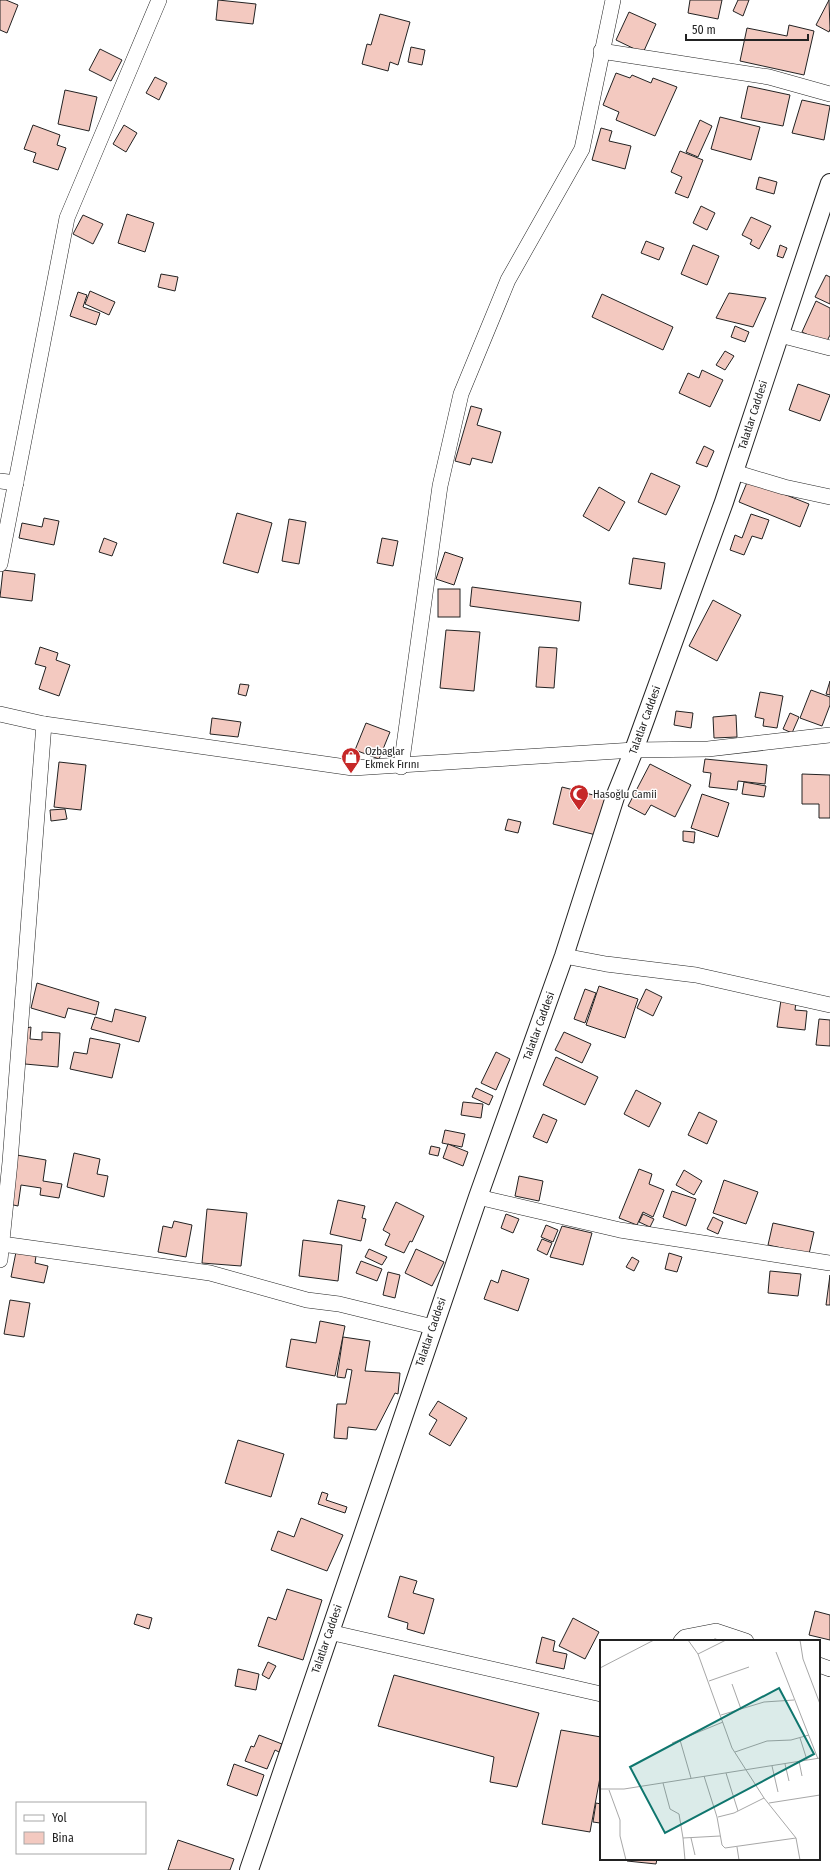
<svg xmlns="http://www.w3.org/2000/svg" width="830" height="1870" viewBox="0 0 830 1870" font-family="'Fira Sans Condensed',sans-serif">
	<rect width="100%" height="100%" fill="#fff"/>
	<g fill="#f3c9c0" stroke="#222">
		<path d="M0 0H6L18 5 7 33 0 30Z"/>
		<path d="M218 0 256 4 253 24 216 20Z"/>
		<path d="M690 0H722L718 19 688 13Z"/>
		<path d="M738 0H749L743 16 733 11Z"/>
		<path d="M829 0 830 29 829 32 816 25Z"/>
		<path d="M629 12 656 24 643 53 616 40Z"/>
		<path d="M380 14 410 22 398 65 390 62 388 71 362 64 367 44 371 45Z"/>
		<path d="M789 25 814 31 804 75 740 61 747 28 787 36Z"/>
		<path d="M411 47 425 50 422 65 408 62Z"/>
		<path d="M100 49 122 60 111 81 89 70Z"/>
		<path d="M616 73 630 78 632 75 651 83 653 78 677 87 655 136 616 120 619 112 603 105Z"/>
		<path d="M155 77 167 83 159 100 146 93Z"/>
		<path d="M748 86 790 95 783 126 741 118Z"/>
		<path d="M65 90 97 97 89 131 58 124Z"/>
		<path d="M802 100 830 106 824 140 792 133Z"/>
		<path d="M720 117 760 127 751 160 711 149Z"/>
		<path d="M700 120 712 126 698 157 686 152Z"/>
		<path d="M33 125 60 135 57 145 66 148 58 170 33 162 36 153 24 149Z"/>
		<path d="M124 125 137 133 126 152 113 144Z"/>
		<path d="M601 128 612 131 609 141 631 146 625 169 592 160Z"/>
		<path d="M680 151 703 160 688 198 675 193 682 177 671 172Z"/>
		<path d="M759 177 777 182 774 194 756 189Z"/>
		<path d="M701 206 715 213 707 230 693 223Z"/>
		<path d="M127 214 154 223 145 252 118 243Z"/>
		<path d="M83 215 103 224 93 244 73 234Z"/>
		<path d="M751 217 771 226 759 249 750 244 752 240 742 235Z"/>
		<path d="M646 241 664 248 659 260 641 253Z"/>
		<path d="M693 245 719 256 707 285 681 274Z"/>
		<path d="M780 245 787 248 783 258 777 256Z"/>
		<path d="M161 274 178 277 175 291 158 287Z"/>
		<path d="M826 275 830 277V304L815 297Z"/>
		<path d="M90 291 115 302 109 315 85 304Z"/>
		<path d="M78 292 87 295 83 307 100 313 96 325 70 316Z"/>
		<path d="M729 293 766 298 753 327 716 318Z"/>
		<path d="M602 294 673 327 663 350 592 317Z"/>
		<path d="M816 301 830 308V335L826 343 802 332Z"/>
		<path d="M735 326 749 332 745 342 731 337Z"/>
		<path d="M725 351 734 356 725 370 716 365Z"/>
		<path d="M702 370 723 380 710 407 679 393 688 373 699 378Z"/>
		<path d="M798 384 830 395 820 421 789 410Z"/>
		<path d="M471 406 482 409 477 425 501 432 492 463 472 458 470 465 455 461Z"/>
		<path d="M704 446 714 451 707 467 696 463Z"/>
		<path d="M651 473 680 486 666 515 638 502Z"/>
		<path d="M748 480 809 504 800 527 739 502Z"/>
		<path d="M599 487 625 502 609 531 583 516Z"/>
		<path d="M237 513 272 523 258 573 223 563Z"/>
		<path d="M751 514 769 520 762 539 752 536 744 555 730 550 735 535 742 538Z"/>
		<path d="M44 518 59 521 54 545 19 538 22 523 42 527Z"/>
		<path d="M289 519 306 522 299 564 282 561Z"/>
		<path d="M104 538 117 543 112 556 99 552Z"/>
		<path d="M382 538 398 541 393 566 377 563Z"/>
		<path d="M445 552 463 558 454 585 436 579Z"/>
		<path d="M633 558 665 563 661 589 629 584Z"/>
		<path d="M3 570 35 574 32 601 0 597Z"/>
		<path d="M472 587 581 602 579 621 470 606Z"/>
		<rect x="438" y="589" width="22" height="28"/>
		<path d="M713 600 741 615 717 661 689 646Z"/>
		<path d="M446 630 480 632 474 691 440 688Z"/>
		<path d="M40 647 58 653 56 660 70 665 59 696 39 689 46 667 35 664Z"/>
		<path d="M539 647 557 648 554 688 536 687Z"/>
		<path d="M830 681V695L826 694Z"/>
		<path d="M240 684 249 685 246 696 238 694Z"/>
		<path d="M811 690 830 697V705L822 726 800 718Z"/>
		<path d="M760 692 783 696 777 728 763 726 764 719 755 717Z"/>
		<path d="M676 711 693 713 691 728 674 725Z"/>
		<path d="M790 713 799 717 792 733 783 729Z"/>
		<path d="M736 715 737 737 714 738 713 717Z"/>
		<path d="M212 718 241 722 238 737 210 734Z"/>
		<path d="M366 723 390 732 379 759 355 750Z"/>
		<path d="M705 759 767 765 765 784 738 781 737 790 709 787 711 773 703 772Z"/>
		<path d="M59 762 86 765 81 810 54 807Z"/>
		<path d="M650 764 691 785 675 817 651 805 645 815 628 806Z"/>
		<path d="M802 774 830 775V818H819V804H802Z"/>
		<path d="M744 782 766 786 764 797 742 794Z"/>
		<path d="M562 787 605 798 596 835 553 824Z"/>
		<path d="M702 794 729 803 718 837 691 828Z"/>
		<path d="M65 809 67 819 51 821 50 810Z"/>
		<path d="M508 819 521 822 518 833 505 830Z"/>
		<path d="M683 831 695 832 694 843 683 841Z"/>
		<path d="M37 983 99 1002 96 1015 68 1008 65 1018 31 1008Z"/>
		<path d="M599 986 638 999 625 1038 586 1025Z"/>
		<path d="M585 989 596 993 585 1023 574 1019Z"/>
		<path d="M646 989 662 997 653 1016 637 1008Z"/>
		<path d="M781 1000 796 1002 795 1010 807 1011 805 1030 777 1027Z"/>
		<path d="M115 1009 146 1017 139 1042 91 1029 95 1017 112 1022Z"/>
		<path d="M819 1019 830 1020V1046L816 1045Z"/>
		<path d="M31 1027 30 1039 42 1040V1032L60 1033 58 1067 25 1064 26 1028Z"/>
		<path d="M564 1032 591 1044 582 1063 555 1050Z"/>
		<path d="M90 1038 120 1044 112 1078 70 1069 74 1052 87 1054Z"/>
		<path d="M496 1052 510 1059 496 1090 481 1083Z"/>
		<path d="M556 1057 598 1077 585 1105 543 1085Z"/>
		<path d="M476 1088 493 1096 489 1105 472 1097Z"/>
		<path d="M636 1090 661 1103 649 1127 624 1114Z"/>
		<path d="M463 1102 483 1104 481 1118 461 1115Z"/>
		<path d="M699 1112 717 1121 707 1144 688 1135Z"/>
		<path d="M543 1114 557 1120 547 1143 533 1137Z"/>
		<path d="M445 1130 465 1134 462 1147 442 1143Z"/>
		<path d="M448 1144 468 1152 463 1166 443 1158Z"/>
		<path d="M431 1146 440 1148 438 1156 429 1154Z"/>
		<path d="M74 1153 100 1159 97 1174 108 1176 104 1197 67 1187Z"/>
		<path d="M17 1155 46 1160 43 1181 62 1184 59 1198 40 1195 41 1188 21 1185 18 1206 9 1204Z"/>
		<path d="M639 1169 652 1174 649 1184 664 1190 653 1217 643 1212 637 1225 619 1218Z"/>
		<path d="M684 1170 702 1181 694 1195 676 1185Z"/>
		<path d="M519 1176 543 1181 539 1201 515 1196Z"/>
		<path d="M724 1180 758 1192 746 1224 713 1213Z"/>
		<path d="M672 1191 696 1199 686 1226 663 1217Z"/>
		<path d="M338 1200 365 1206 362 1218 366 1219 361 1241 330 1234Z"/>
		<path d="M396 1202 424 1216 412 1242 410 1241 404 1253 385 1245 390 1234 383 1230Z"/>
		<path d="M207 1209 247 1213 241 1266 202 1263Z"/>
		<path d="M506 1214 519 1219 513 1233 501 1228Z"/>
		<path d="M643 1214 654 1219 650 1227 639 1222Z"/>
		<path d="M713 1217 723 1222 718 1234 707 1229Z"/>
		<path d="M174 1221 192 1225 186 1257 158 1252 163 1226 172 1228Z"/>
		<path d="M773 1223 814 1232 809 1254 768 1245Z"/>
		<path d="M546 1225 558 1230 553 1242 541 1237Z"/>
		<path d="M562 1226 592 1233 583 1265 550 1257Z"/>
		<path d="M542 1239 552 1243 547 1255 537 1250Z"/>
		<path d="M303 1240 342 1245 338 1281 299 1276Z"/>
		<path d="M369 1249 387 1257 382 1265 365 1257Z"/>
		<path d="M416 1249 444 1262 432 1286 405 1273Z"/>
		<path d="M16 1252 36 1256 35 1263 48 1266 44 1283 11 1277Z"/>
		<path d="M669 1253 682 1257 677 1272 665 1269Z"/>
		<path d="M632 1257 639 1261 634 1271 626 1267Z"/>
		<path d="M361 1261 382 1269 377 1281 356 1273Z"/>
		<path d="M502 1270 529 1279 518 1311 484 1299 491 1280 498 1283Z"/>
		<path d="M770 1271 801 1274 798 1296 768 1293Z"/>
		<path d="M388 1272 400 1275 395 1298 383 1295Z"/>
		<path d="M830 1275V1305H826Z"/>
		<path d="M10 1300 30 1303 24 1337 4 1334Z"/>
		<path d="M320 1321 345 1326 335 1376 286 1367 291 1339 316 1343Z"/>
		<path d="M343 1337 370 1341 365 1371 400 1373 398 1394 395 1393 376 1430 348 1427 347 1439 334 1438 337 1404H346L352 1370 347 1369 345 1378 337 1377Z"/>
		<path d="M438 1401 467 1418 450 1446 429 1434 437 1420 429 1415Z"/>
		<path d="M238 1440 284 1454 271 1497 225 1483Z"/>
		<path d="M322 1492 328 1494 326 1500 347 1507 345 1513 318 1504Z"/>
		<path d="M301 1518 343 1535 327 1571 271 1550 278 1531 294 1537Z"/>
		<path d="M400 1576 417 1581 413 1593 434 1599 424 1634 407 1629 408 1623 388 1617Z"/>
		<path d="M287 1589 322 1600 303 1660 258 1646 268 1617 276 1620Z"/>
		<path d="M815 1611 830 1615V1640L809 1635Z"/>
		<path d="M137 1614 152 1618 149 1629 134 1624Z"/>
		<path d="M573 1618 599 1632 585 1659 559 1646Z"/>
		<path d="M542 1637 555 1641 553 1651 567 1654 564 1669 536 1663Z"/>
		<path d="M268 1662 276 1666 269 1679 262 1675Z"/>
		<path d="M238 1669 259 1674 256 1690 235 1686Z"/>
		<path d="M394 1675 539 1713 517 1787 490 1782 494 1757 378 1726Z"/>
		<path d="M561 1730 601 1737V1772L590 1832 542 1824Z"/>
		<path d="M259 1735 282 1744 279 1752 275 1750 267 1769 245 1761 251 1746 254 1747Z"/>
		<path d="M234 1764 264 1775 257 1796 227 1785Z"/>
		<path d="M596 1803 601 1804 600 1823 593 1822Z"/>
		<path d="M178 1840 234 1859 230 1870H168Z"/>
		<path d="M627 1859H657L656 1864 627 1861Z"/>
	</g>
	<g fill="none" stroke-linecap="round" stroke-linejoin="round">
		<defs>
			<g id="minor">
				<path d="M601 51 769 77 830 94"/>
				<path d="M780 335 830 348"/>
				<path d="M734 472 784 487 830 497"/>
				<path d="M0 481 16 483"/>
				<path d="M0 564 67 218 159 0"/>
				<path d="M0 714 44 724 353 768 634 750 708 749 830 735"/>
				<path d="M401 767 440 486 461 394 508 280 582 149 613 0"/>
				<path d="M564 956 606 964 696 975 830 1005"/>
				<path d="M478 1197 620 1230 830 1263"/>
				<path d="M2 1244 210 1273 307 1300 339 1304 433 1327"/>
				<path d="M0 1260 10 1162 44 724"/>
				<path d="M329 1632 601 1694"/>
				<path d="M681 1641 685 1637 716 1631 746 1641"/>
				<path d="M819 1665 830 1669"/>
			</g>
			<path id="tertiary" d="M249 1870 478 1197 564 956 615 797 634 750 724 502 830 183"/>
		</defs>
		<use href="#minor" stroke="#222" stroke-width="16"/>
		<use href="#tertiary" stroke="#222" stroke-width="20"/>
		<use href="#minor" stroke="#fff" stroke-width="15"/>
		<use href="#tertiary" stroke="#fff" stroke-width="18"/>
	</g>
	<defs>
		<symbol id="shop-pin" viewBox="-11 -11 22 30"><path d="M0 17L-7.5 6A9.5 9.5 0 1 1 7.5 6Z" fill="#c62828" stroke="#fff"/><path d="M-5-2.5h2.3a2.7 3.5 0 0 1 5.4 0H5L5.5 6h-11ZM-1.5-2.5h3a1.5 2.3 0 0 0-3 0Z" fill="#fff"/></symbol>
		<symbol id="mosque-pin" viewBox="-11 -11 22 30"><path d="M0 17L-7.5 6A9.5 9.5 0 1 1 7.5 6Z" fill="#c62828" stroke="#fff"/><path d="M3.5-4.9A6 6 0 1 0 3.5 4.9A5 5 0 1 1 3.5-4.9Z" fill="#fff"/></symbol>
	</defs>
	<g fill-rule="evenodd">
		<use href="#shop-pin" x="340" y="746" width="22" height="30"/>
		<use href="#mosque-pin" x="568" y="783" width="22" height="30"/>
	</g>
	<g text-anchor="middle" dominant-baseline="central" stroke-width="3" stroke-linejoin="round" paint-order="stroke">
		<g font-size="11" fill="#222" stroke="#fff">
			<text transform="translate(753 415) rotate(-72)">Talatlar Caddesi</text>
			<text transform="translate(645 720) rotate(-70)">Talatlar Caddesi</text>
			<text transform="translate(539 1026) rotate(-70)">Talatlar Caddesi</text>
			<text transform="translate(431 1332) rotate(-71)">Talatlar Caddesi</text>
			<text transform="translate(327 1639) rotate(-71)">Talatlar Caddesi</text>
		</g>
		<g font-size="11" fill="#222" stroke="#fff" text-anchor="start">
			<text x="365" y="751">Ozbaglar<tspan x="365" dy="13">Ekmek Fırını</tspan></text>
			<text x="593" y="794">Hasoğlu Camii</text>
		</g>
	</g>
	<g transform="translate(600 1640)">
		<rect width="220" height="220" fill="#fff"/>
		<path fill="none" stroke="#a7a7a7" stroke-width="1" d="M88 0 98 14 132 108 164 158 196 198 200 220M200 0 203 19 220 64M176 12 218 119M98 14 126 0M0 28 54 0M109 41 149 27M132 44 141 69M121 75 164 62 194 60M200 98 207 120M80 100 91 138M72 103 123 82M135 112 167 101 191 100 209 95M199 121 202 136M185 124 189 141M172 126 178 152M126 133 138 171M104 136 117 177 122 205 125 208 196 198M63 143 70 169 79 174 83 198 120 196M0 149H24L220 118M9 150 20 180V196L26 220M169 163 220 155M118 177 134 173 164 158M83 198 85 220M91 198 95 215M137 207 139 220"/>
		<path fill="#0f766e" fill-opacity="0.15" stroke="#0f766e" stroke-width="2" d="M179 48 214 114 65 193 30 127Z"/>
		<rect width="220" height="220" fill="none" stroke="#222" stroke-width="2"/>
	</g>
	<rect x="16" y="1802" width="130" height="52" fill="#ffffff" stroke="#a7a7a7"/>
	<rect x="24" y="1815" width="20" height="6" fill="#ffffff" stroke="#a7a7a7"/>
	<text x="52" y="1822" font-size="12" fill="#222222">Yol</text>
	<rect x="24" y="1832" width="20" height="12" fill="#f3c9c0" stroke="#a7a7a7"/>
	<text x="52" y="1842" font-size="12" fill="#222222">Bina</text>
	<path d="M686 34v6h122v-6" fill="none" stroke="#222222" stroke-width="2"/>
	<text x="692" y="34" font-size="12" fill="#222222" stroke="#ffffff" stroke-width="3" paint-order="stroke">50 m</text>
</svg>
